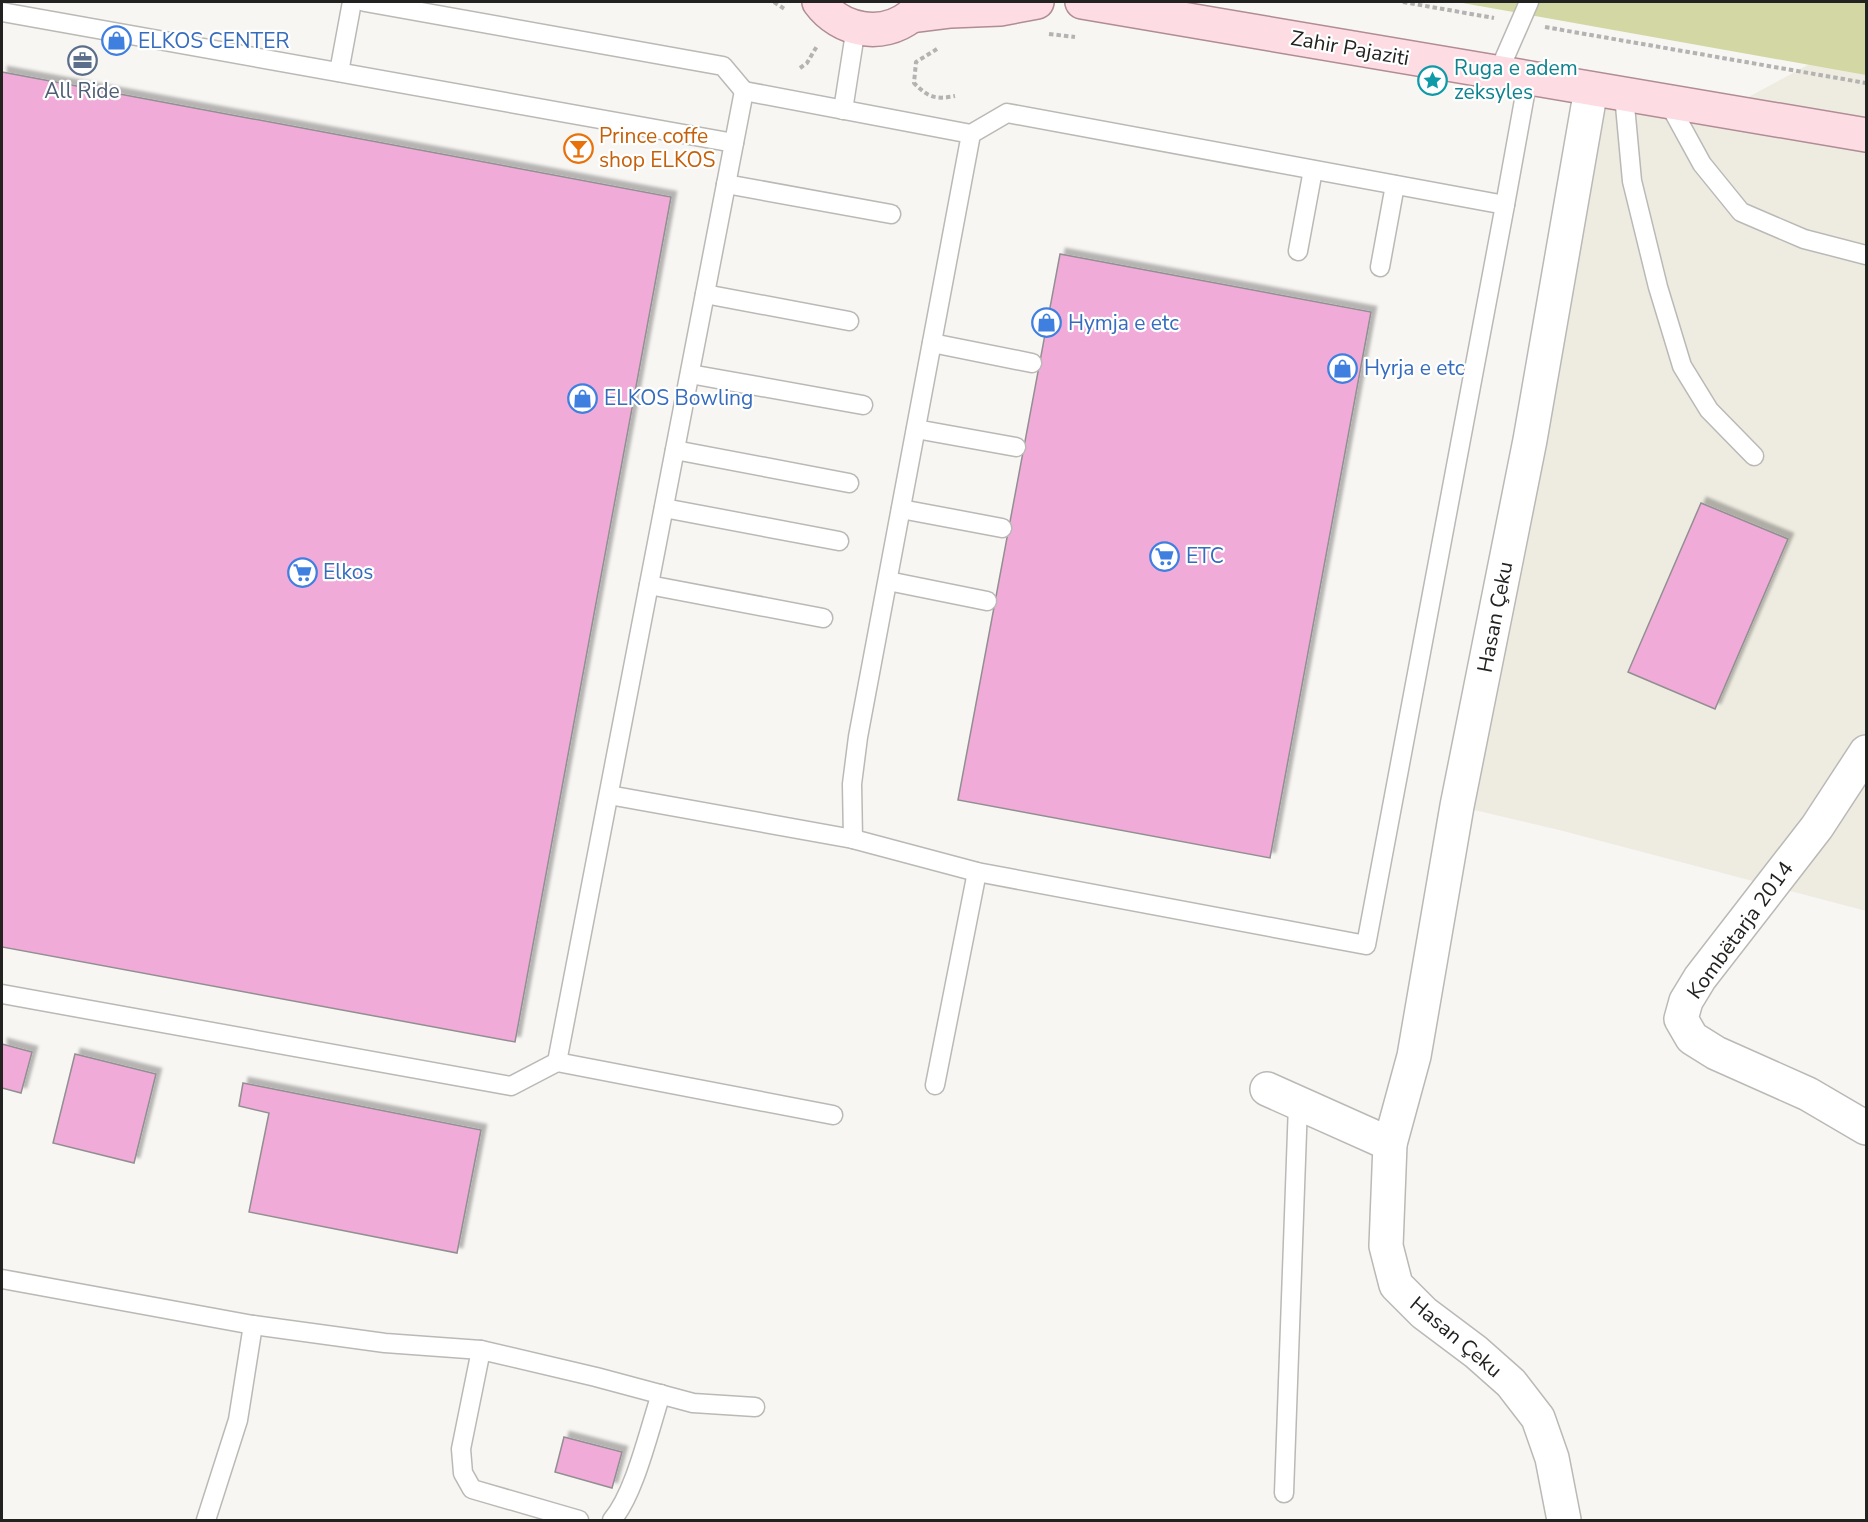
<svg xmlns="http://www.w3.org/2000/svg" width="1868" height="1522" viewBox="0 0 1868 1522" font-family="'Nunito Sans',sans-serif">
	<defs>
		<filter id="shadow"><feDropShadow dx="5.5" dy="-5.5" stdDeviation="1.5" flood-color="#0004"/></filter>
	</defs>
	<rect width="100%" height="100%" fill="#f7f6f3"/>
	<path fill="#eeece1" d="M1866 34V911L1559 830 1457 806 1591 89 1722 111Z"/>
	<path fill="#d2d7a3" d="M1457 2H1866V75Z"/>
	<g fill="#f0abd9" stroke="#928f91" stroke-width="1.5" filter="url(#shadow)">
		<path d="M2 72 671 197 515 1042 2 947Z"/>
		<path d="M1060 254 1371 312 1270 858 958 800Z"/>
		<path d="M1701 503 1788 539 1715 709 1628 672Z"/>
		<path d="M2 1044 32 1052 21 1093 2 1088Z"/>
		<path d="M75 1054 156 1074 134 1163 53 1143Z"/>
		<path d="M243 1083 481 1130 457 1253 249 1212 269 1113 239 1106Z"/>
		<path d="M564 1437 622 1452 612 1488 555 1472Z"/>
	</g>
	<g fill="none" stroke-linecap="round" stroke-linejoin="round">
		<defs>
			<g id="lane">
				<path d="M365 2 723 66 744 91"/>
				<path d="M2 12 734 143"/>
				<path d="M339 72 352 2"/>
				<path d="M1498 73 1529 2"/>
				<path d="M1624 95 1632 181 1658 287 1682 366 1709 410 1754 456"/>
				<path d="M1668 102 1702 164 1741 212 1804 239 1866 255"/>
				<path d="M843 110 856 27"/>
				<path d="M726 184 891 214"/>
				<path d="M1505 205 1528 78"/>
				<path d="M1298 251 1313 170"/>
				<path d="M1380 267 1395 185"/>
				<path d="M705 294 849 321"/>
				<path d="M932 343 1032 363"/>
				<path d="M690 374 863 405"/>
				<path d="M916 429 1016 447"/>
				<path d="M675 450 849 483"/>
				<path d="M664 508 839 541"/>
				<path d="M901 509 1002 528"/>
				<path d="M888 581 987 601"/>
				<path d="M649 585 823 618"/>
				<path d="M609 795 853 839"/>
				<path d="M2 994 511 1086 557 1062 744 91 971 134 858 737 852 784 853 839 977 872 1366 945 1505 205 1007 113 971 134"/>
				<path d="M557 1062 833 1115"/>
				<path d="M935 1085 977 872"/>
				<path d="M2 1279 253 1325 385 1343 481 1350 596 1377 693 1403 755 1407"/>
				<path d="M481 1350 461 1449 463 1473 472 1489 579 1520"/>
				<path d="M1284 1493 1298 1104"/>
				<path d="M206 1520 238 1420 253 1325"/>
				<path d="M612 1520C635 1493 649 1430 661 1394"/>
			</g>
			<g id="street">
				<path d="M1866 752 1817 827 1700 978 1686 1001 1681 1019 1692 1038 1716 1053 1808 1094 1866 1128"/>
				<path d="M1267 1089 1390 1144"/>
				<path d="M1564 1520 1552 1458 1538 1418 1511 1383 1476 1352 1424 1313 1396 1285 1386 1246 1390 1144 1414 1056 1457 806 1530 440 1591 89"/>
			</g>
			<g id="primary">
				<path d="M819 2C840 31 882 39 911 16 916 12 920 6 924 2"/>
				<path d="M1082 2 1866 135"/>
				<path d="M911 16 951 11 1000 9 1037 2"/>
			</g>
		</defs>
		<use href="#lane" stroke="#bab9b6" stroke-width="21"/>
		<use href="#street" stroke="#bab9b6" stroke-width="36"/>
		<use href="#primary" stroke="#b08c94" stroke-width="36"/>
		<g stroke="#b4b3b1" stroke-width="4" stroke-dasharray="4.5 3" stroke-linecap="butt">
			<path d="M774 2 786 10"/>
			<path d="M1403 2 1494 18"/>
			<path d="M1545 27 1866 83"/>
			<path d="M1049 34 1075 37"/>
			<path d="M937 49 916 62 914 83C928 97 935 100 955 96"/>
			<path d="M800 68 807 63 817 46"/>
		</g>
		<use href="#lane" stroke="#fff" stroke-width="18"/>
		<use href="#street" stroke="#fff" stroke-width="33"/>
		<use href="#primary" stroke="#fddce4" stroke-width="33"/>
	</g>
	<defs>
		<symbol id="shop-ring" viewBox="-11 -11 22 22"><circle r="9.5" fill="#fff" stroke="#3f7fe0" stroke-width="1.5"/><path d="M-5-2.5h2.3a2.7 3.5 0 0 1 5.4 0H5L5.5 6h-11ZM-1.5-2.5h3a1.5 2.3 0 0 0-3 0Z" fill="#3f7fe0"/></symbol>
		<symbol id="office-ring" viewBox="-11 -11 22 22"><circle r="9.5" fill="#fff" stroke="#5c6f8a" stroke-width="1.5"/><path d="M-6-3h4V-5.5h4V-3h4V5H-6ZM-1-4.5V-3h2v-1.5ZM-6 0V1H6V0Z" fill="#5c6f8a"/></symbol>
		<symbol id="sight-ring" viewBox="-11 -11 22 22"><circle r="9.5" fill="#fff" stroke="#0f9aa8" stroke-width="1.5"/><path d="M0-6L1.8-2.2L6-1.7L2.9 1.2L3.7 5.4L0 3.3L-3.7 5.4L-2.9 1.2L-6-1.7L-1.8-2.2Z" fill="#0f9aa8"/></symbol>
		<symbol id="bar-ring" viewBox="-11 -11 22 22"><circle r="9.5" fill="#fff" stroke="#e8710a" stroke-width="1.5"/><path d="M-6-5H6L.8 .8V4.5H3.5V6h-7V4.5H-.8V.8Z" fill="#e8710a"/></symbol>
		<symbol id="supermarket-ring" viewBox="-11 -11 22 22"><circle r="9.5" fill="#fff" stroke="#3f7fe0" stroke-width="1.5"/><path d="M-6-5.5h2.5l.6 2H6L4.5 2H-2.5L-4.4-4H-6ZM-1.5 3.2a1.3 1.3 0 1 0 .1 0ZM3 3.2a1.3 1.3 0 1 0 .1 0Z" fill="#3f7fe0"/></symbol>
	</defs>
	<g fill-rule="evenodd">
		<use href="#shop-ring" x="100" y="24" width="33" height="33"/>
		<use href="#office-ring" x="66" y="44" width="33" height="33"/>
		<use href="#sight-ring" x="1416" y="64" width="33" height="33"/>
		<use href="#bar-ring" x="562" y="132" width="33" height="33"/>
		<use href="#shop-ring" x="1030" y="306" width="33" height="33"/>
		<use href="#shop-ring" x="1326" y="352" width="33" height="33"/>
		<use href="#shop-ring" x="566" y="382" width="33" height="33"/>
		<use href="#supermarket-ring" x="1148" y="540" width="33" height="33"/>
		<use href="#supermarket-ring" x="286" y="556" width="33" height="33"/>
	</g>
	<g text-anchor="middle" dominant-baseline="central" stroke-width="4.5" stroke-linejoin="round" paint-order="stroke">
		<g font-size="21" fill="#366cbe" stroke="#fff" text-anchor="start">
			<text x="138" y="41">ELKOS CENTER</text>
			<text x="1068" y="323">Hymja e etc</text>
			<text x="1364" y="368">Hyrja e etc</text>
			<text x="604" y="398">ELKOS Bowling</text>
			<text x="1186" y="556">ETC</text>
			<text x="323" y="572">Elkos</text>
		</g>
		<g font-size="21" fill="#222221" stroke="#fff">
			<text transform="translate(1350 48) rotate(10)">Zahir Pajaziti</text>
			<text transform="translate(1495 617) rotate(-79)">Hasan Çeku</text>
			<text transform="translate(1740 930) rotate(-54)">Kombëtarja 2014</text>
			<text transform="translate(1456 1337) rotate(40)">Hasan Çeku</text>
		</g>
		<g font-size="21" fill="#0d838f" stroke="#fff" text-anchor="start">
			<text x="1454" y="68">Ruga e adem<tspan x="1454" dy="24">zeksyles</tspan></text>
		</g>
		<g font-size="21" fill="#4e5e75" stroke="#fff">
			<text x="82" y="91">All Ride</text>
		</g>
		<g font-size="21" fill="#c56008" stroke="#fff" text-anchor="start">
			<text x="599" y="136">Prince coffe<tspan x="599" dy="24">shop ELKOS</tspan></text>
		</g>
	</g>
	<rect width="1868" height="1522" fill="none" stroke="#222221" stroke-width="6"/>
</svg>
